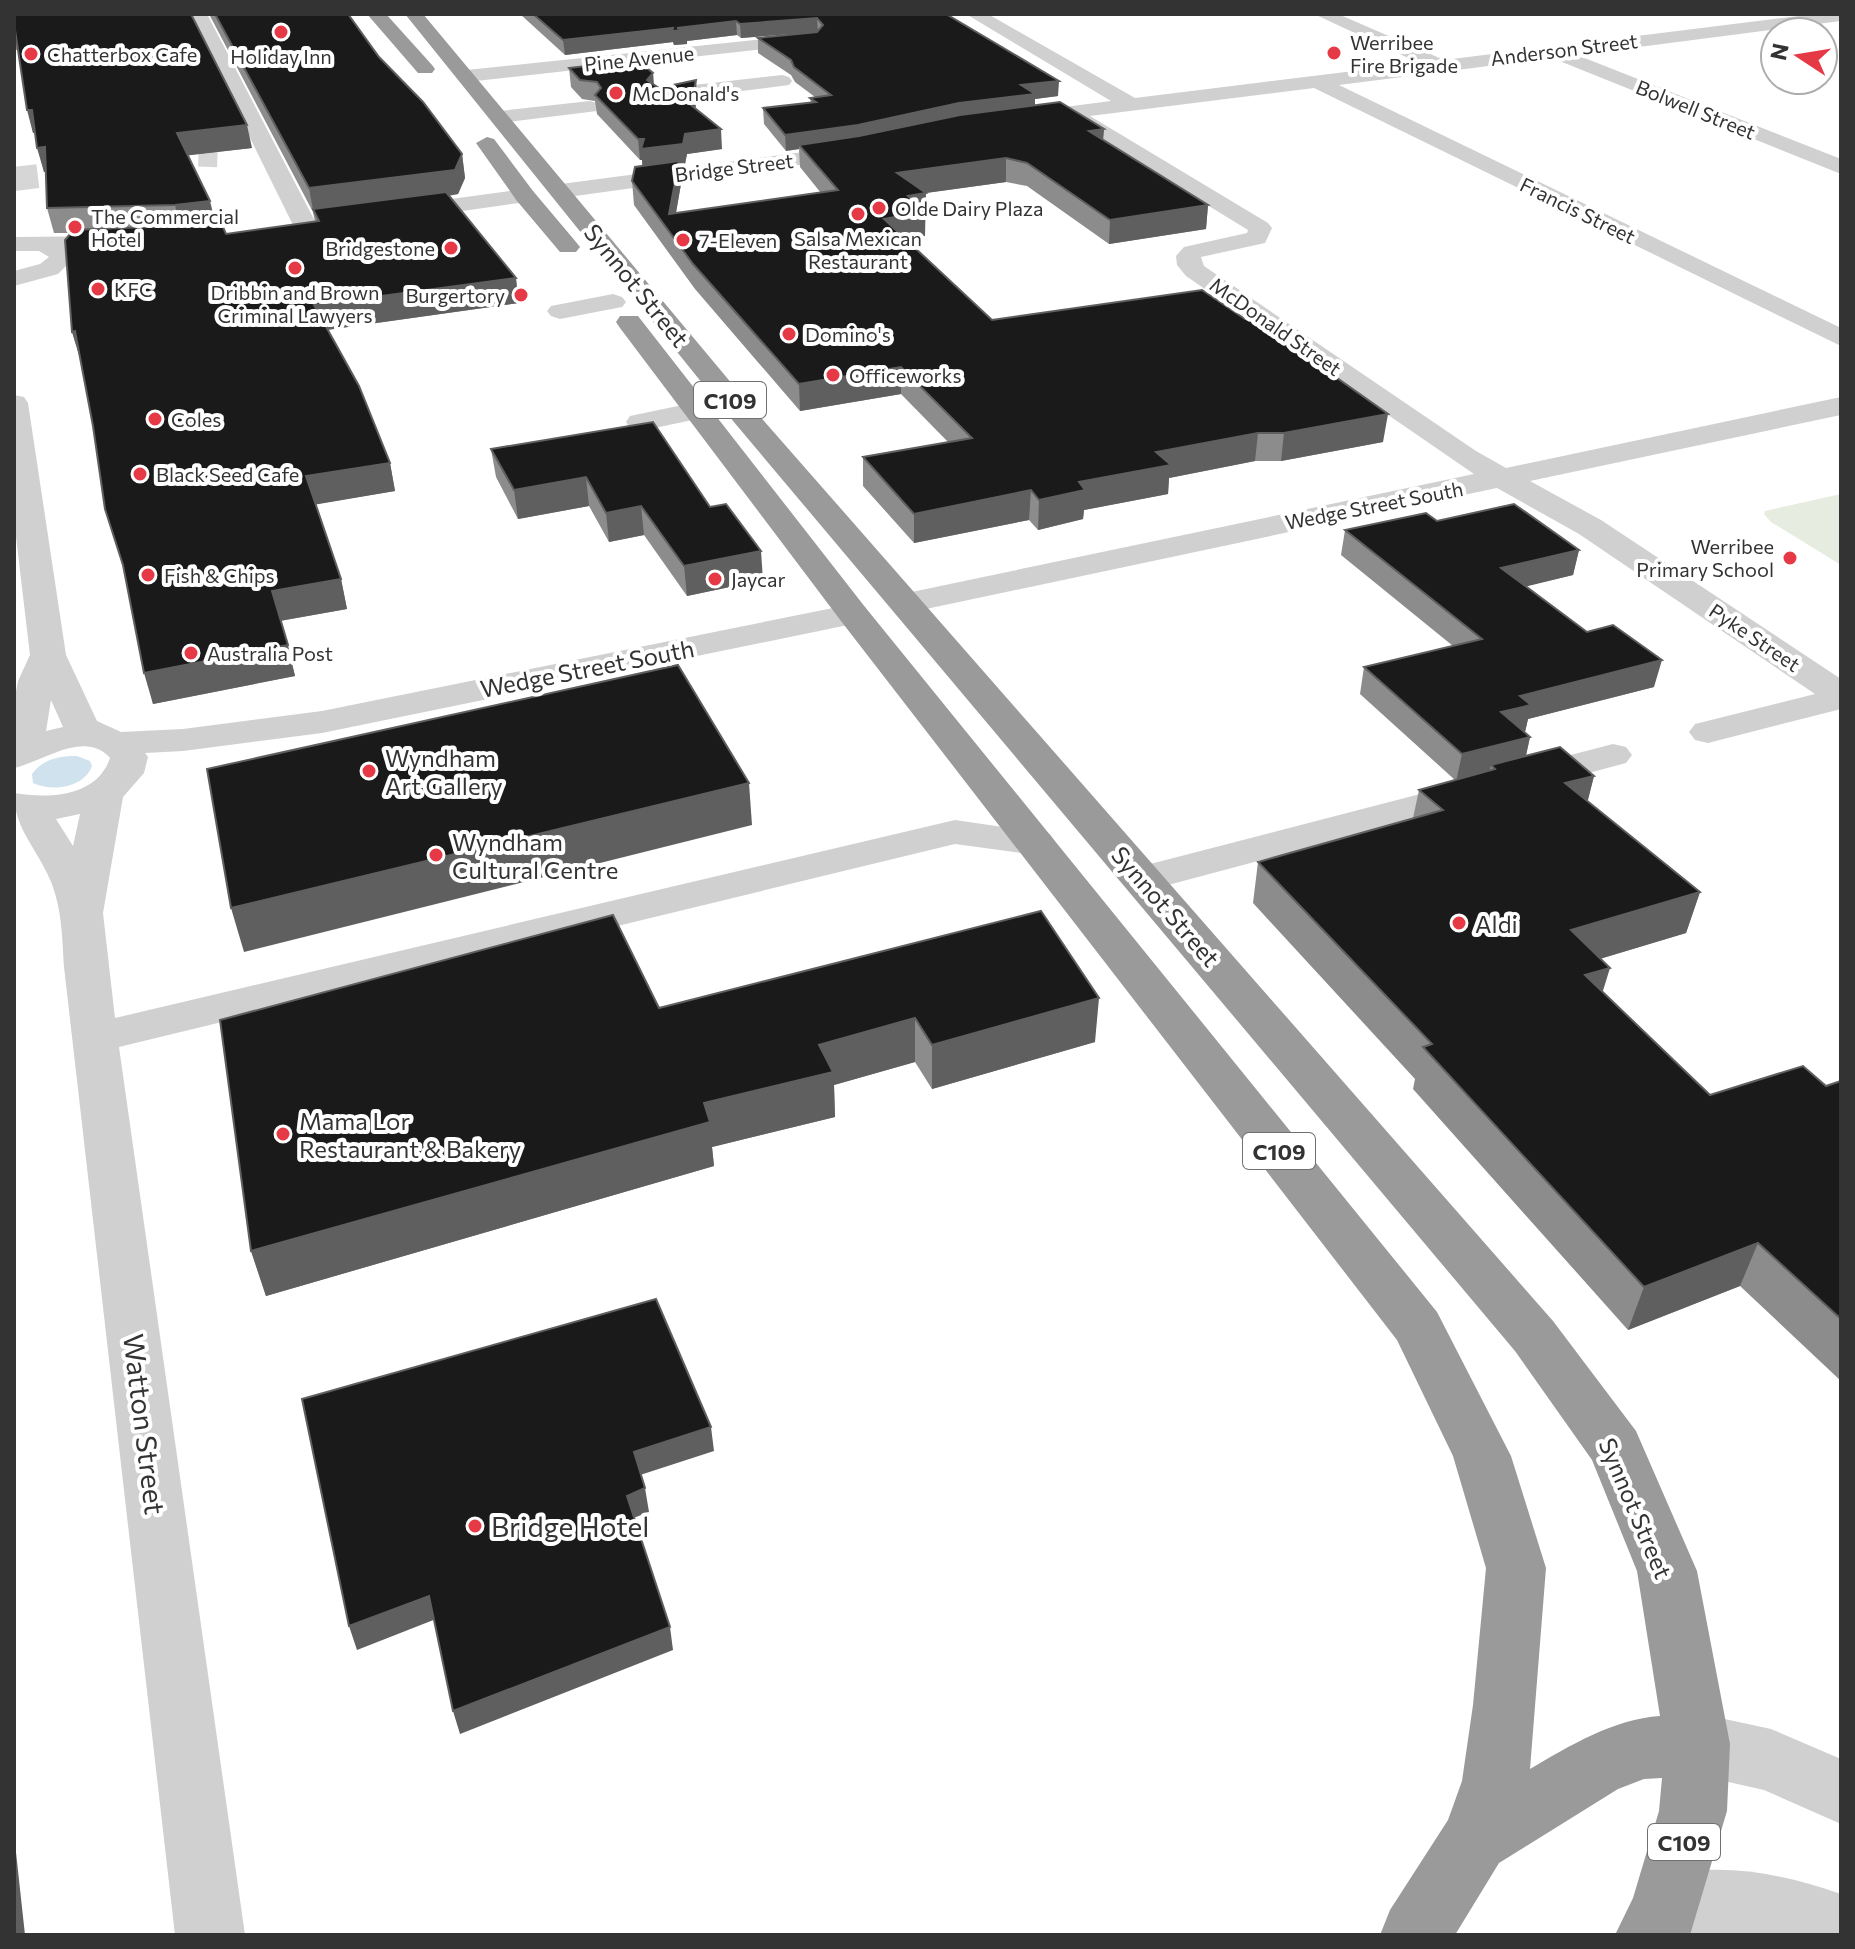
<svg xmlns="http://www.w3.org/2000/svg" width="1855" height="1949" viewBox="0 0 1855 1949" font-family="Commissioner,sans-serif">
	<rect width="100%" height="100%" fill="#fff"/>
	<path fill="#e6ecdf" d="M1841 494V565L1771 522 1764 514 1765 511Z"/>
	<path fill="#cfe2ee" d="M77 756 90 761 92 766C84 788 52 792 33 783L32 774C43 759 59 756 77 756Z"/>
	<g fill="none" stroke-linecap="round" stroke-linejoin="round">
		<path stroke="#d6d6d6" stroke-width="19" stroke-dasharray="19 10" stroke-linecap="butt" d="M112 167 196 157 227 158"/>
		<path stroke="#d6d6d6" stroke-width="24" stroke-dasharray="24 12" stroke-linecap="butt" d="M14 179 129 165"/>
		<g fill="#d0d0d0" fill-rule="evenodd">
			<path d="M189 14H207L317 225 313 230H297L293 225Z"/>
			<path d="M966 14H988L1135 98 1419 63 1314 14H1338L1444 60 1815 14H1841V21L1577 55 1841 159V174L1552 58 1339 85 1841 328V346L1314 88 1090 116 1268 223 1272 228 1265 243 1201 257 1204 266 1476 451 1506 468 1841 397V415L1530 481 1601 520 1841 679V709L1708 743 1695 740 1689 732 1695 724 1815 694 1579 534 1497 488 907 613 895 610 890 603 895 596 907 593 1474 474 1186 276 1177 265 1176 256 1184 247 1247 233 1248 230 1067 119 1011 123 1008 119 1018 113 1111 101Z"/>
			<path d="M811 34 817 35 820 39 817 43 467 82 457 76 467 70Z"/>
			<path d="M782 75 789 77 792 81 789 85 694 97 662 105 652 99 655 95 694 85Z"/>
			<path d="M590 101 597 103 600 107 597 111 500 123 490 117 500 111Z"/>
			<path d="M856 145 867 151 864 156 561 198 550 191 561 184Z"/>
			<path d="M525 189 533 191 536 196 533 201 399 220 391 218 387 213 391 208 399 206Z"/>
			<path d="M124 236 132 238 136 243 132 248 70 252 74 258 58 274 14 286V271L40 264 49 257 39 251H14V237Z"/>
			<path d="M613 294 622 297 626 302 622 307 560 319 551 316 547 311 551 306Z"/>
			<path d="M14 395 24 397 28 403 66 655 97 721 121 732 183 729 322 711 853 604 865 607 870 614 865 621 853 624 322 733 183 751 145 753 148 757 144 773 123 797 103 913 115 1018 955 820 1050 834 1056 843 1050 852 1036 855 955 844 119 1047 245 1935H175L64 967C62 935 62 903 47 873 33 844 14 826 14 793 49 799 97 797 110 758 85 729 42 762 14 768V702L18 681 30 655 14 520ZM51 700 63 727 46 731ZM80 814 73 846 56 819Z"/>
			<path d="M697 402 707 405 711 411 707 417 640 431 630 428 626 422 630 416Z"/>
			<path d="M1613 744 1626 747 1632 755 1626 763 1142 892 1127 888 1121 879 1127 870Z"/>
			<path d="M1697 1713 1771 1729 1841 1759V1824L1764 1790 1697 1775 1674 1766 1664 1744 1674 1722Z"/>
			<path d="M1706 1870C1753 1868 1797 1879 1841 1894V1935H1636L1628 1916 1638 1891 1663 1881Z"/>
		</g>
		<g fill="#9a9a9a" fill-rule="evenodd">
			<path d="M367 14H386L432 65 435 69 432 73H418Z"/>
			<path d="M405 14H423L743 397 1553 1321 1636 1431 1697 1571 1730 1744 1727 1811 1690 1935H1615L1633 1898 1659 1811 1662 1778 1644 1779 1618 1789 1499 1863 1455 1935H1380L1390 1910 1448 1820 1462 1781 1473 1705 1486 1568 1453 1456 1397 1340 841 621 620 328 616 322 620 316H638L865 607 1437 1312 1511 1456 1546 1568 1530 1769C1569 1746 1614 1719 1660 1716L1637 1571 1592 1460 1515 1351 723 409Z"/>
			<path d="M487 137 494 139 533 191 576 242 580 247 576 252H560L517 201 476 143Z"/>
		</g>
	</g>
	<g fill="#8c8c8c">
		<path d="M14 14 252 148 188 155 215 221 226 234 315 222 313 212 209 14H348L379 57 462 154 465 178 458 194 449 196 519 303 327 330 390 463 395 491 316 504 341 579 347 609 280 621 295 676 153 704 124 570 105 509 93 426 80 358 72 332 70 235 69 233H54L47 208 46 172H44L35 133H33L18 50H14Z"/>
		<path d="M520 14H946L1058 96 1035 99V106L1104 129 1103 140 1208 205 1206 229 1109 244 1027 186 1006 182 925 193V236L906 240 992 320 1383 442 1281 461H1255L1169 478 1168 494 1084 510 1083 519 1038 530 1029 520 914 543 863 486V457L948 442 901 394 800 411 695 289 634 205 632 181 642 166V160H640L597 114 595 101 582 99 571 87 569 68 653 73 654 85 659 88 696 80 697 100 695 108 722 149 687 154 685 164 680 165 681 184 676 213 821 193 800 167 799 149 786 151 764 124 763 108 811 103 810 98 815 97 795 82 791 75 758 53V38L800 33 741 38 737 35 687 41V44L674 45 673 42 565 55Z"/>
		<path d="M491 449 710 507 763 580 687 596 644 535 609 542 589 506 518 519 496 477Z"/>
		<path d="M1437 521 1579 550 1573 575 1526 586 1654 687 1528 719 1525 732 1530 737 1526 756 1594 776 1587 802 1700 892 1686 933 1600 959 1603 992 1710 1095 1826 1086 1841 1081V1381L1740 1286 1628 1330 1413 1089 1415 1079 1253 903 1258 862 1413 818 1419 790 1455 780 1360 694 1364 667 1453 646 1341 555 1345 530Z"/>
		<path d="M1041 911 1095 1042 932 1089 915 1062 834 1085 835 1117 712 1147 714 1166 266 1296 251 1251 659 1008Z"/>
	</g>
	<g fill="#5f5f5f">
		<path d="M817 18 818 32 741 38 740 24Z"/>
		<path d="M736 21 737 35 687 41V44L674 45 673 42 565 55 563 40Z"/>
		<path d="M653 73 654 92 647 80Z"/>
		<path d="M696 80 697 100 692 124 691 105Z"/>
		<path d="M1059 81 1058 96 1035 99V109L802 149 799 145V149L786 151 785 135 1021 85Z"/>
		<path d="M27 110H32L39 132 33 133Z"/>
		<path d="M247 125 252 148 183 156 177 133Z"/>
		<path d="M721 129 722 149 687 154 685 164 680 165 681 184 672 235 643 170 642 160H640L638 139Z"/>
		<path d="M1104 129 1102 151 1089 131Z"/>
		<path d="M45 147 52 171 44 172 37 148Z"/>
		<path d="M462 154 465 178 458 194 315 213 313 210 309 188Z"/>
		<path d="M1006 158V182L897 197V173Z"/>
		<path d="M926 193 925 236 884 243V219L908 196Z"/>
		<path d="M210 201 216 225 181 230 175 205Z"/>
		<path d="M1208 205 1206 229 1109 244 1110 220Z"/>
		<path d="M516 278 519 303 319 331 314 305Z"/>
		<path d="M75 331 80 358 72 332Z"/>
		<path d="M901 367V394L800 411 799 384Z"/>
		<path d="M1388 414 1383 442 1281 461 1284 433Z"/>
		<path d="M1258 433 1255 461 1169 478 1168 494 1084 510 1083 519 1038 530 1039 500 1079 482 1156 452Z"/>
		<path d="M390 463 395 491 313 505 306 476Z"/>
		<path d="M586 477 589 506 518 519 514 490Z"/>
		<path d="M1031 490 1029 520 914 543V514Z"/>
		<path d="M641 506 644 535 609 542 606 513Z"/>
		<path d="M1579 550 1573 575 1495 594 1501 568Z"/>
		<path d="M761 551 763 580 687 596 684 566Z"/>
		<path d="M341 579 347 609 279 621 272 591Z"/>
		<path d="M288 645 295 676 153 704 144 673Z"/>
		<path d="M1662 660 1654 687 1528 719 1525 732 1501 712 1520 696Z"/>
		<path d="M1530 737 1524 764 1491 765 1489 773 1456 782 1462 754Z"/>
		<path d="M1594 776 1584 816 1565 783Z"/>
		<path d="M749 783 752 825 244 952 231 908Z"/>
		<path d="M1700 892 1686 933 1559 971 1571 930Z"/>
		<path d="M1610 968 1597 1010 1585 975Z"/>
		<path d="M1099 998 1095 1042 932 1089V1045Z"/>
		<path d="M915 1018V1062L834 1085 835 1117 712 1147 714 1166 266 1296 251 1251 704 1103 819 1045Z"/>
		<path d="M1758 1243 1740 1286 1628 1330 1644 1287Z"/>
		<path d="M711 1427 714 1451 637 1476 634 1452Z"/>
		<path d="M645 1488 649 1512 631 1519 627 1496Z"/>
		<path d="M429 1596 436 1619 357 1650 349 1626Z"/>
		<path d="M670 1627 673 1650 460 1734 453 1711Z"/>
		<path d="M14 1834 25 1935H14Z"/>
	</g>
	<g fill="#1a1a1a" stroke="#5f5f5f" stroke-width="2">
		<path d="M14 14H191L247 125 177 133 210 201 175 205 47 208 45 147 37 148 32 110H27L15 30H14Z"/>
		<path d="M215 14H348L379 57 423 102 462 154 455 170 309 188Z"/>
		<path d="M533 14H946L1059 81 1021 85 1035 94 959 103 858 125 785 135 763 108 816 102 810 98 831 95 794 67 791 60 758 38 817 32 823 25 817 18 740 24 736 21 677 28 686 30 672 31 673 28 563 40Z"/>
		<path d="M637 60 653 73 647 80 659 88 696 80 691 105 721 129 685 134 683 144 641 149 644 139H638L595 95 601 88 597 82 580 80 569 68Z"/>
		<path d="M1060 102 1104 129 1089 131 1208 205 1110 220 1027 163 1006 158 897 173 926 193 908 196 925 212 884 219 992 320 1202 290 1245 319 1252 318 1388 414 1284 433H1258L1156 452 1171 465 1079 482 1085 490 1039 500 1031 490 914 514 863 457 972 438 901 367 799 384 693 264 632 181 635 167 679 161 669 214 838 190 799 145 859 136 960 115Z"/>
		<path d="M446 192 516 278 314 305 359 386 390 463 306 476 341 579 272 591 288 645 144 673 123 565 105 509 93 426 75 331 72 332 65 240 70 234 68 230 175 226 220 220 226 234 319 221 313 209Z"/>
		<path d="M653 422 710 507 726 504 761 551 684 566 641 506 606 513 586 477 514 490 491 449Z"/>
		<path d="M1514 504 1579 550 1501 568 1587 632 1613 625 1662 660 1520 696 1531 705 1501 712 1530 737 1462 754 1364 667 1482 639 1345 530 1426 513 1437 521Z"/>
		<path d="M678 665 749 783 231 908 207 769Z"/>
		<path d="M1560 747 1594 776 1565 783 1700 892 1571 930 1610 968 1585 975 1710 1095 1803 1066 1826 1086 1841 1081V1319L1758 1243 1644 1287 1423 1047 1432 1044 1258 862 1443 810 1419 790 1495 769 1491 765Z"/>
		<path d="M1041 911 1099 998 932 1045 915 1018 819 1045 833 1072 704 1103 710 1122 251 1251 220 1020 613 915 659 1008Z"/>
		<path d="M656 1299 711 1427 634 1452 645 1488 627 1496 670 1627 453 1711 429 1596 349 1626 302 1399Z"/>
	</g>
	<g fill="#e63946" stroke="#fff" stroke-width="3">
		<circle cx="281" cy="32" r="8"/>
		<circle cx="1334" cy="53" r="8"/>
		<circle cx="31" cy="54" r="8"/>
		<circle cx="616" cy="93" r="8"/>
		<circle cx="879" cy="208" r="8"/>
		<circle cx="858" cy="214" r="8"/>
		<circle cx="75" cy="227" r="8"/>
		<circle cx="683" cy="240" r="8"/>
		<circle cx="451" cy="248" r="8"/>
		<circle cx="295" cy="268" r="8"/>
		<circle cx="98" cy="289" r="8"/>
		<circle cx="521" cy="295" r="8"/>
		<circle cx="789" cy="334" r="8"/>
		<circle cx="833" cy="375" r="8"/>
		<circle cx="155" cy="419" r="8"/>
		<circle cx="140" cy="474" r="8"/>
		<circle cx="1790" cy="558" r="8"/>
		<circle cx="148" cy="575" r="8"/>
		<circle cx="715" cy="579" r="8"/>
		<circle cx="191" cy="653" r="8"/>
		<circle cx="369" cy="771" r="8"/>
		<circle cx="436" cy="855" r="8"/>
		<circle cx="1459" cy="923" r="8"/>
		<circle cx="283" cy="1134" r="8"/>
		<circle cx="475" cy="1526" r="8"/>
	</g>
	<g text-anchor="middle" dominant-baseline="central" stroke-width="8" stroke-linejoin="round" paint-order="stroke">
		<g font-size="20" fill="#333" stroke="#fff" text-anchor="start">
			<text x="1350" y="42">Werribee<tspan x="1350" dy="23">Fire Brigade</tspan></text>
			<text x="47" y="54">Chatterbox Cafe</text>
			<text x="281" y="56" text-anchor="middle">Holiday Inn</text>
			<text x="632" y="93">McDonald's</text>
			<text x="895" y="208">Olde Dairy Plaza</text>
			<text x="91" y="216">The Commercial<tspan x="91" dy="23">Hotel</tspan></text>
			<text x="858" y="238" text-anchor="middle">Salsa Mexican<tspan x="858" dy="23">Restaurant</tspan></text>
			<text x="699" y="240">7-Eleven</text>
			<text x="435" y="248" text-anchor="end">Bridgestone</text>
			<text x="114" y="289">KFC</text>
			<text x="295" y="292" text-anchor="middle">Dribbin and Brown<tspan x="295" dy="23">Criminal Lawyers</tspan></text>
			<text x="505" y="295" text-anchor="end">Burgertory</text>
			<text x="805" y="334">Domino's</text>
			<text x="849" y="375">Officeworks</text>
			<text x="171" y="419">Coles</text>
			<text x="156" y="474">Black Seed Cafe</text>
			<text x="1774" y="546" text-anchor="end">Werribee<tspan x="1774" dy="23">Primary School</tspan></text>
			<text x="164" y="575">Fish &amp; Chips</text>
			<text x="731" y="579">Jaycar</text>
			<text x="207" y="653">Australia Post</text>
		</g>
		<g font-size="20" fill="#333" stroke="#fff">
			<text transform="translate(1564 49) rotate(-7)">Anderson Street</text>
			<text transform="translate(639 58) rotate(-6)">Pine Avenue</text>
			<text transform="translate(1696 109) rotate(22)">Bolwell Street</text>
			<text transform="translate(734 167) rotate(-7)">Bridge Street</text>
			<text transform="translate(1578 210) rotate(26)">Francis Street</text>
			<text transform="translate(1276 326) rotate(35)">McDonald Street</text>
			<text transform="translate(1374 505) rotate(-11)">Wedge Street South</text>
			<text transform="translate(1755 637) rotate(34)">Pyke Street</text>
		</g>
		<g fill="#fff" stroke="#707070" stroke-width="2">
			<rect x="694" y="382" width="72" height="36" rx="6"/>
			<rect x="1243" y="1133" width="72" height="36" rx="6"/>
			<rect x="1648" y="1824" width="72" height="36" rx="6"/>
		</g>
		<g font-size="22" font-weight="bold" fill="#333">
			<text x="730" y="400">C109</text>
			<text x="1279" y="1151">C109</text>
			<text x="1684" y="1842">C109</text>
		</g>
		<g font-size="24" fill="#333" stroke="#fff">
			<text transform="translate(637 285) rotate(51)">Synnot Street</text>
			<text transform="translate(587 668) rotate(-11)">Wedge Street South</text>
			<text transform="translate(1166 906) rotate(49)">Synnot Street</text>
			<text transform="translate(1636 1508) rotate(67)">Synnot Street</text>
		</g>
		<g font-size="24" fill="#333" stroke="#fff" text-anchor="start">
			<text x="385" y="757">Wyndham<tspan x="385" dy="28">Art Gallery</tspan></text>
			<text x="452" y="841">Wyndham<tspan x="452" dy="28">Cultural Centre</tspan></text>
			<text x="1475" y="923">Aldi</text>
			<text x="299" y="1120">Mama Lor<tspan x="299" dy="28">Restaurant &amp; Bakery</tspan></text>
		</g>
		<g font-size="28" fill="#333" stroke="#fff">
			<text transform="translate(145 1424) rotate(83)">Watton Street</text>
		</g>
		<g font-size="28" fill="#333" stroke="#fff" text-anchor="start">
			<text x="491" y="1526">Bridge Hotel</text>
		</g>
	</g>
	<rect width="1855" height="1949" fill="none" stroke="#333333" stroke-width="32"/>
	<g transform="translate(1799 56) rotate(282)"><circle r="38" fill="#ffffff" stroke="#adadad" stroke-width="2"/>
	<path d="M0-6L14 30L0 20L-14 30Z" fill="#e63946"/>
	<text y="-12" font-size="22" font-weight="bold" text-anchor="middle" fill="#333333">N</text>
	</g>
</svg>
